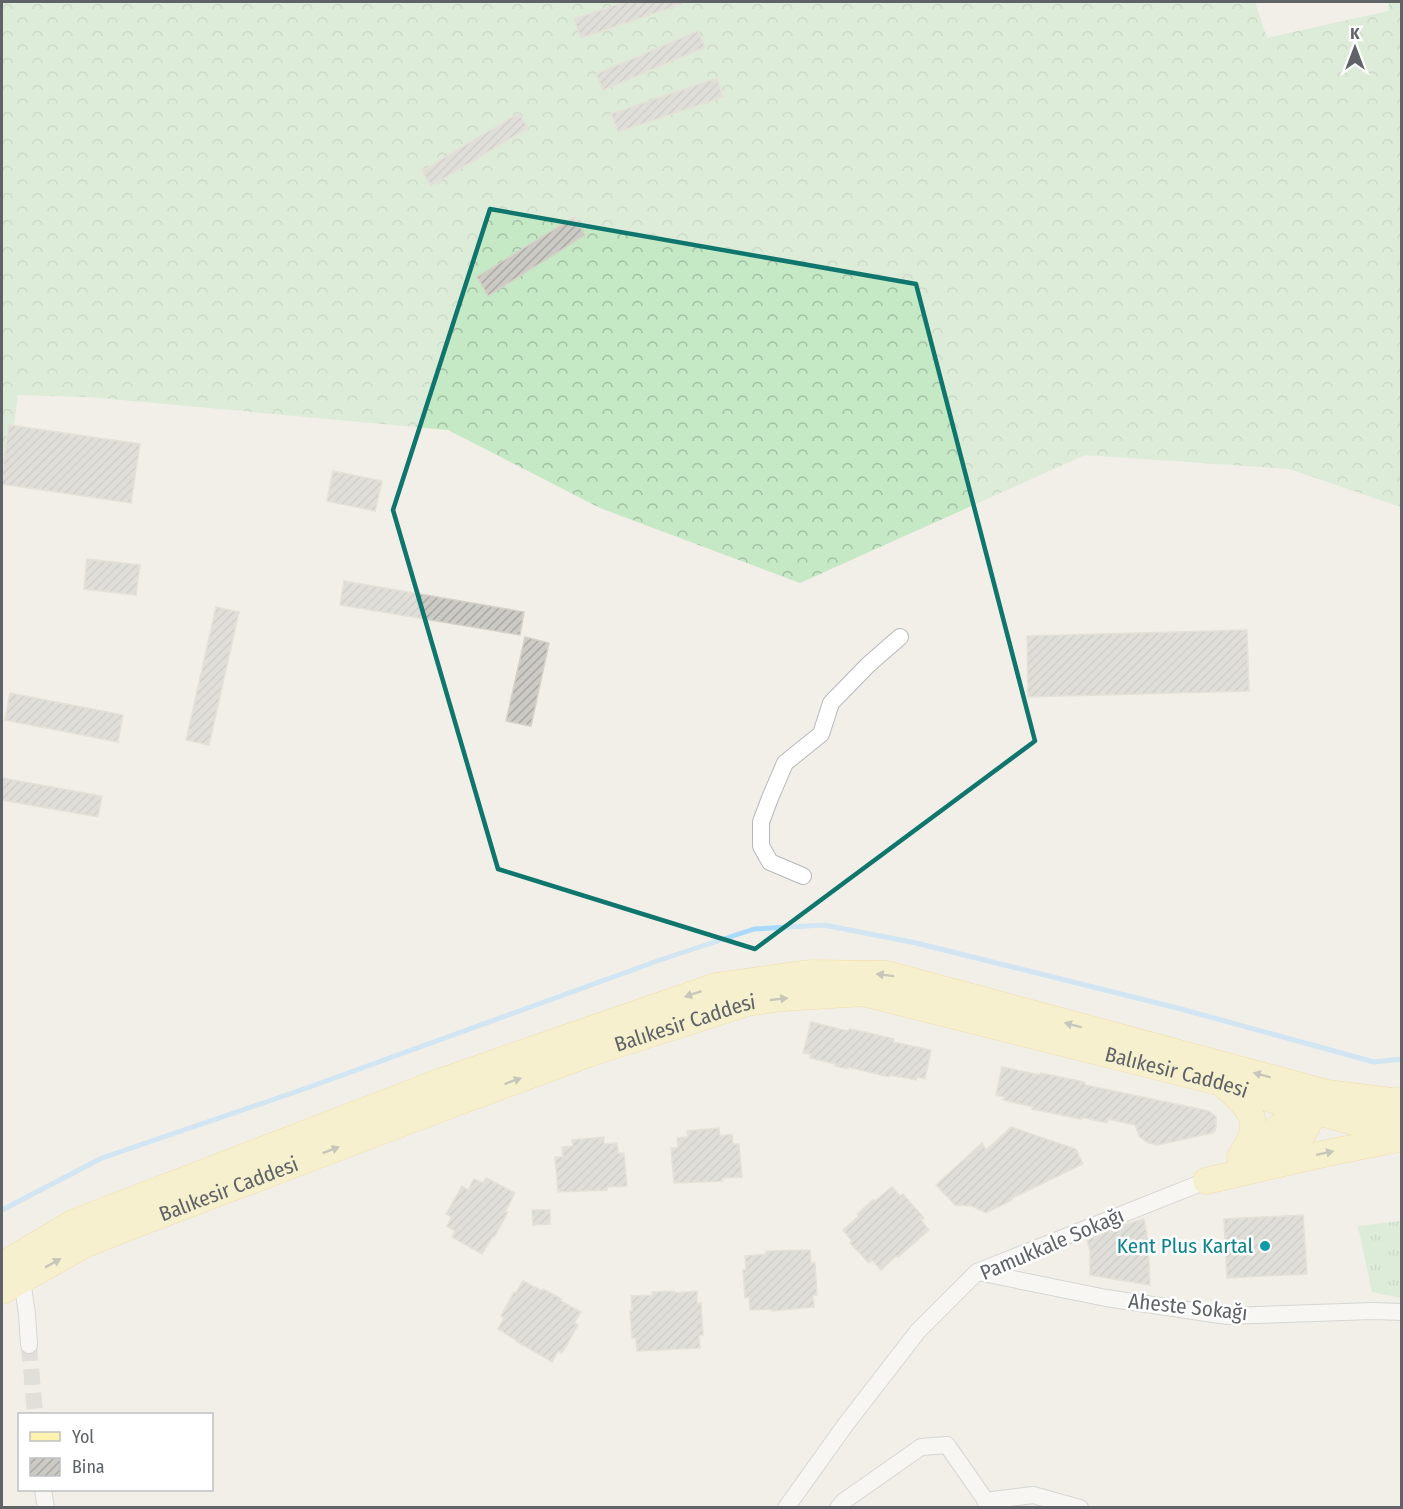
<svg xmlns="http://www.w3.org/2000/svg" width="1403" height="1509" viewBox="0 0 1403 1509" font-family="'Fira Sans Condensed',sans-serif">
	<defs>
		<pattern id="forest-crowns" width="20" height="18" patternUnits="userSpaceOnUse" patternTransform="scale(1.5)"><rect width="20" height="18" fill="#c5e8c5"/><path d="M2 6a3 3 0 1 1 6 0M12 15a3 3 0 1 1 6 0" fill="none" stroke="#a3c0a4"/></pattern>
		<pattern id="park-tufts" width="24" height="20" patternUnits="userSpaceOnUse" patternTransform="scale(1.5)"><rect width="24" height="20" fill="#c5e8c5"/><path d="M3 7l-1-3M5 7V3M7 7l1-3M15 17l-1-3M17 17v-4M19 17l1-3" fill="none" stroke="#a3c0a4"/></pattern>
		<pattern id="building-hatch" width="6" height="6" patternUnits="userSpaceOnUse" patternTransform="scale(1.5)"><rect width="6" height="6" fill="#cccac5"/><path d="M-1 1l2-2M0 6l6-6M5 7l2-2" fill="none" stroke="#a9a8a4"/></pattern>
	</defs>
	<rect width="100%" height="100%" fill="#f1efe8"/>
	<path fill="url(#forest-crowns)" d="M2 2H1255L1267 38 1388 11 1389 2H1401V507L1289 469 1085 455 800 583 600 508 448 430 89 397 18 395 9 463 2 467Z"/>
	<path fill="url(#park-tufts)" d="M1401 1221V1298L1372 1292 1358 1226Z"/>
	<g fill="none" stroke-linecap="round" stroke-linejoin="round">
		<path stroke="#aadaff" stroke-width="5" d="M2 1210 102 1158 304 1089 660 960 754 929 824 925 916 943 1181 1009 1374 1062 1402 1059"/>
	</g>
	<g fill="url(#building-hatch)" stroke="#d6d1c6" stroke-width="1.5">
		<path d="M624 2H681L682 4 581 38 574 19Z"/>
		<path d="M698 31 705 47 603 90 596 74Z"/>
		<path d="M717 78 723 97 618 132 611 114Z"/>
		<path d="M519 113 528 128 431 186 422 171Z"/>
		<path d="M574 217 585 235 488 296 477 277Z"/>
		<path d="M9 425 140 444 131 503 2 484V475Z"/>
		<path d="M333 471 382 481 375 511 327 501Z"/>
		<path d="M87 559 140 565 136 595 84 589Z"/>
		<path d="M344 581 524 612 520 635 340 605Z"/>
		<path d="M216 607 239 612 209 745 186 740Z"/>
		<path d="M1247 630 1249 691 1028 697 1027 636Z"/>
		<path d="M525 637 549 643 531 726 506 721Z"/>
		<path d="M10 693 123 715 118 742 5 720Z"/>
		<path d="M2 778 102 796 98 817 2 800Z"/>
		<path d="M811 1022 848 1031 849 1029 865 1032 894 1039 893 1042 931 1050 925 1079 917 1077 916 1080 890 1075 889 1077 848 1067V1069L835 1066 836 1064 810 1058 811 1054 803 1053Z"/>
		<path d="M1002 1067 1040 1075 1041 1073 1085 1082V1085L1209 1111 1216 1117V1127L1215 1131 1212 1133 1157 1145 1149 1143 1145 1141 1139 1136 1135 1125 1108 1119 1107 1123 1081 1117V1119L1032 1109 1034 1107 1003 1100 1004 1097 996 1095Z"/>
		<path d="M1011 1127 1076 1149 1083 1164 1012 1198V1200L986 1213 972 1206 955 1205 936 1185 982 1143 986 1150Z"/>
		<path d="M719 1128 720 1136 732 1134 733 1144H739L742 1177 722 1178V1181L674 1183 671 1148H678L677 1138 688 1137 687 1131Z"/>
		<path d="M604 1137V1144L617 1143 618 1153H624L627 1186 607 1187V1190L558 1192 555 1157H563L562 1147 573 1146 572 1140Z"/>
		<path d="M486 1178 515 1193 505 1212H508L494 1237 493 1236 482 1254 452 1237 455 1231 447 1226 452 1217 446 1214 462 1186 468 1190 474 1179 483 1183Z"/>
		<path d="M892 1187 900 1196 903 1194 924 1218 921 1220 929 1230 898 1257 896 1256 881 1270 872 1260 869 1263 850 1243 852 1241 843 1230 859 1216 857 1214 873 1200 875 1201Z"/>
		<path d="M532 1210H550V1224L533 1225Z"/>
		<path d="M1303 1215 1307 1274 1227 1278 1224 1219Z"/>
		<path d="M1144 1219 1148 1242 1150 1285 1090 1275V1251L1087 1240 1123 1225Z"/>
		<path d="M810 1250 811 1263H815L817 1295H813L814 1307 772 1311V1309L750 1310 749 1297 745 1298 743 1270H746L745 1256 766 1254V1251Z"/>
		<path d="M523 1281 542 1291 543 1289 562 1299 561 1301 581 1312 574 1323 578 1325 562 1353 558 1351 552 1362 516 1341V1340L498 1329 504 1318 501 1316 514 1292 516 1293Z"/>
		<path d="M674 1291V1293L697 1291V1304L701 1303 703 1335H699L700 1348 637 1351 636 1338H632L630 1311H632L631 1296 653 1295 652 1292Z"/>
	</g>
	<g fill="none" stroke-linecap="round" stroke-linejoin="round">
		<path stroke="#ccccc8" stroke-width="16" stroke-dasharray="16 8" stroke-linecap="butt" d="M29 1345 35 1414"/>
		<defs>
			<g id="street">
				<path d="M803 876 770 862 761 846V822L770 798 785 763 821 734 831 703 868 665 900 637"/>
				<path d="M978 1272 1106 1298 1227 1316 1373 1311 1402 1312"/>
				<path d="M22 1280 27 1314 29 1345"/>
				<path d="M43 1490 46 1508"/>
				<path d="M985 1501 1033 1495 1080 1508"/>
				<path d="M786 1508 846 1424 918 1331 977 1272 1206 1181"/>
				<path d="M838 1508 844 1501 921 1447 947 1445 991 1508"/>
			</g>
			<g id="primary">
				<path d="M1226 1087C1254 1111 1263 1124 1240 1157"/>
				<path d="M1241 1156 1263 1140 1282 1125 1297 1107 1309 1099"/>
				<path d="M1269 1162C1274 1159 1280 1156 1285 1152 1301 1140 1320 1115 1308 1095"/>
				<path d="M1206 1181 1323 1154 1402 1138"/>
				<path d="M2 1265 75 1222 442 1081 716 986 809 973 887 974 1327 1093 1391 1101H1402"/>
				<path id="s1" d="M2 1291 86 1244 137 1224 437 1110 588 1054 747 1003 782 998 863 993 1222 1083 1270 1099 1354 1122 1402 1121"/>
			</g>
		</defs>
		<use href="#street" stroke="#b5b8bc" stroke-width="18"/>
		<use href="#primary" stroke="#f2c960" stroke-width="27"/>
		<use href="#street" stroke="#fff" stroke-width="16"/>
		<use href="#primary" stroke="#fff2af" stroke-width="26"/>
	</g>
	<defs><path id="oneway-solid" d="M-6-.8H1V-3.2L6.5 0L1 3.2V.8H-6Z" transform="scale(1.5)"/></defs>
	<g fill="#979581">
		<use href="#oneway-solid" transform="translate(885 975) rotate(-173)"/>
		<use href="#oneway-solid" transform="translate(693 994) rotate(161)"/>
		<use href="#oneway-solid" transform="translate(779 999) rotate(-6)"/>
		<use href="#oneway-solid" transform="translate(1073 1025) rotate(-165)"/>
		<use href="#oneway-solid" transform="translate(1262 1075) rotate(-165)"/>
		<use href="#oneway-solid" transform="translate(513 1081) rotate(-20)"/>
		<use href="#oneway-solid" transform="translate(331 1150) rotate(-21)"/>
		<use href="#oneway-solid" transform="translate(1325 1153) rotate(-12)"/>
		<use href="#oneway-solid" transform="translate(53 1263) rotate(-29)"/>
	</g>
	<path d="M0 0H1403V1509H0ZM490 209 916 284 1035 741 755 949 498 869 393 510Z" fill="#f1efe8" fill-opacity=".55" fill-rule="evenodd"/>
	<path fill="none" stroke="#0f766e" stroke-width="4.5" stroke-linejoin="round" d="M490 209 916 284 1035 741 755 949 498 869 393 510Z"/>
	<circle fill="#0f9aa8" stroke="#fff" stroke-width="2" cx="1265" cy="1246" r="6"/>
	<g text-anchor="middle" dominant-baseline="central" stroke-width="5" stroke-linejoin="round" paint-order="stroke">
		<g font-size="21" fill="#5f6368" stroke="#fff">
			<text stroke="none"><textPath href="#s1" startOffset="735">Balıkesir Caddesi</textPath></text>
			<text stroke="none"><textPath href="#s1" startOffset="1240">Balıkesir Caddesi</textPath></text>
			<text stroke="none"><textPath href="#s1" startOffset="249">Balıkesir Caddesi</textPath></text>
			<text transform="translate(1052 1244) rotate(-23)">Pamukkale Sokağı</text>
			<text transform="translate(1188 1307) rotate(6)">Aheste Sokağı</text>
		</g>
		<g font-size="21" fill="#0d838f" stroke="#fff" text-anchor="end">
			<text x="1253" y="1246">Kent Plus Kartal</text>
		</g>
	</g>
	<rect width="1403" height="1509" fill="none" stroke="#5f6368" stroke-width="6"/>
	<rect x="18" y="1413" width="195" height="78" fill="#ffffff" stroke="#bfc1c3" stroke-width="1.5"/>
	<rect x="30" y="1432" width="30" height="9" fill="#fff2af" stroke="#bfc1c3" stroke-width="1.5"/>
	<text x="72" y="1443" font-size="18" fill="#5f6368">Yol</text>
	<rect x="30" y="1458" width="30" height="18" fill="url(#building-hatch)" stroke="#bfc1c3" stroke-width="1.5"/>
	<text x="72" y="1473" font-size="18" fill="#5f6368">Bina</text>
	<g transform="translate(1355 48)" stroke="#ffffff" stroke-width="4.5" paint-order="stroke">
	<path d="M0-4.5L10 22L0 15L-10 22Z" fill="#5f6368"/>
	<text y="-9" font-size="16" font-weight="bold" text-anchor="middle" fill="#5f6368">K</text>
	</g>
</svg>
